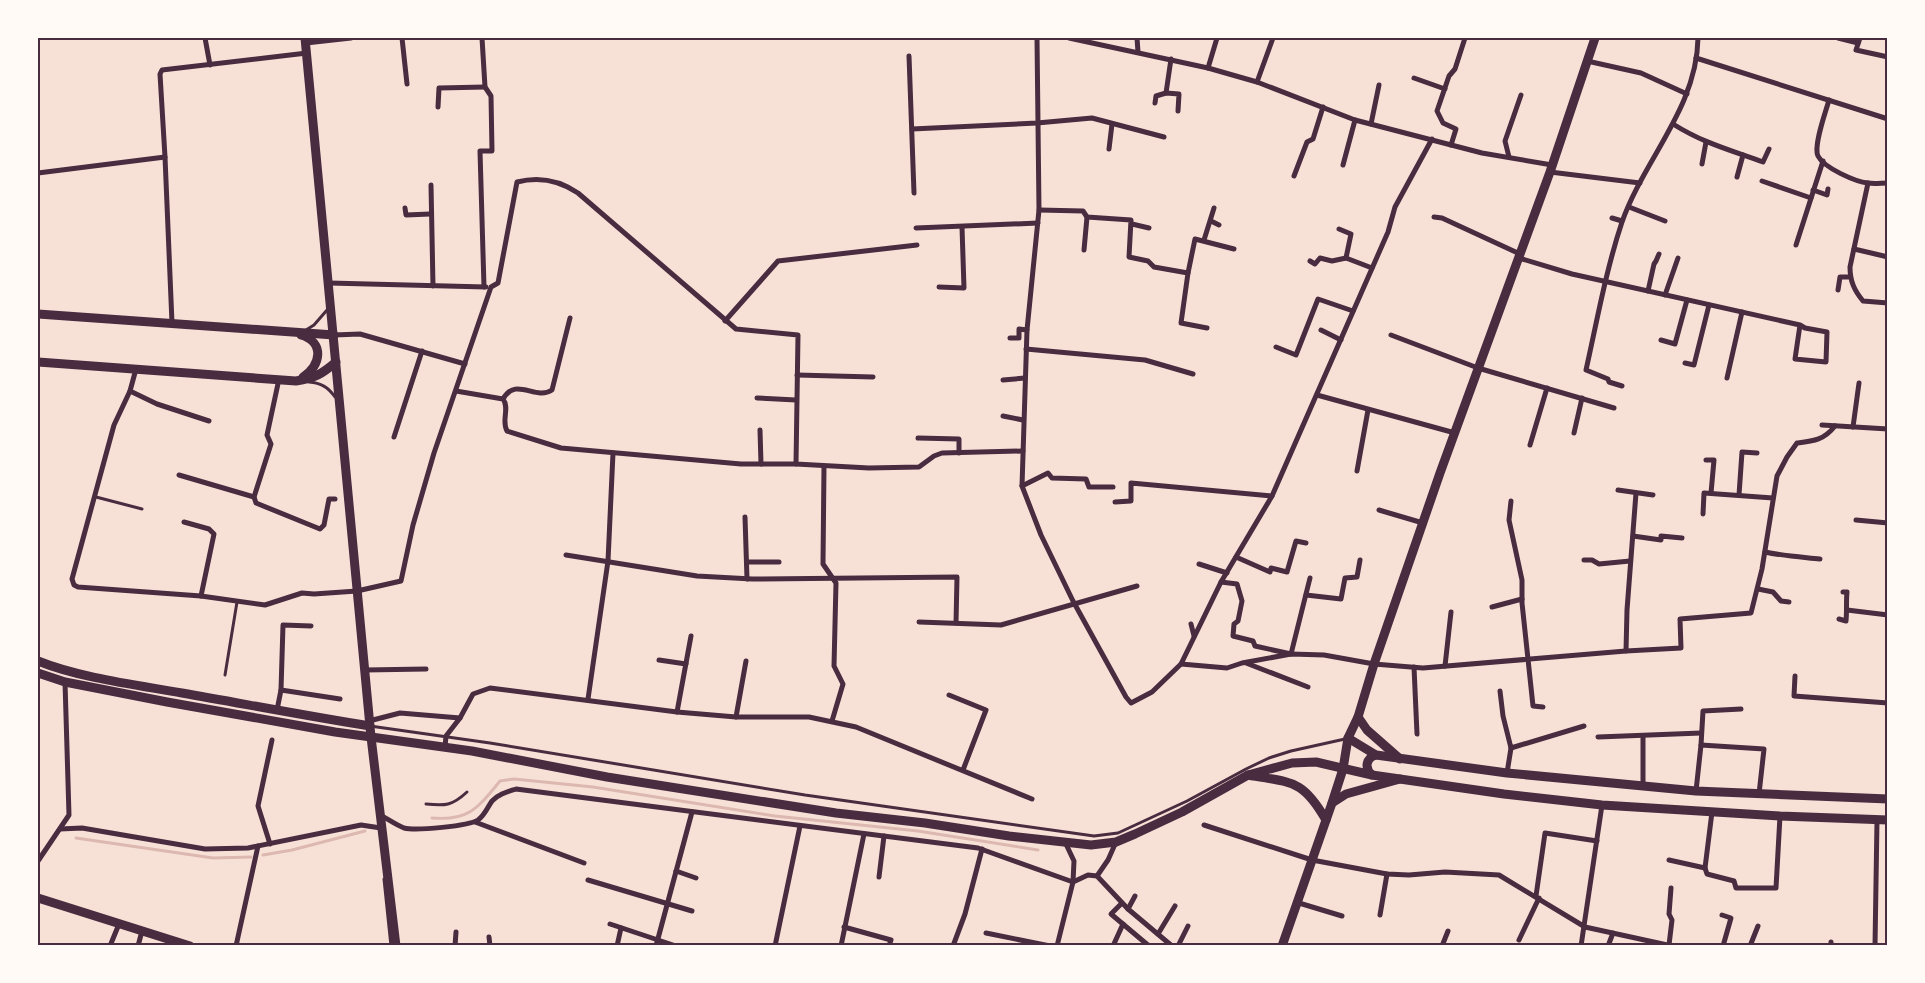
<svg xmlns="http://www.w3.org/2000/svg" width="1925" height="983" viewBox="0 0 1925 983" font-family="Literata,serif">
	<rect width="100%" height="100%" fill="#f7e1d7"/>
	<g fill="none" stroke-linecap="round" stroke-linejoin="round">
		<g stroke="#dcb8b0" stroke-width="3">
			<path d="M432 818C469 821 478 808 500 781L514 779 593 787 775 816 918 831 1038 850"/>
			<path d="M76 838 213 858 251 857"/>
			<path d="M263 855 292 850 365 831"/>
		</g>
		<g stroke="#4a2c40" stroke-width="3">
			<path d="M306 330 314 325 327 310"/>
			<path d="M309 382C321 383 328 387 335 397"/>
			<path d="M96 497 142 509"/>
			<path d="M225 675 237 602"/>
			<path d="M370 726 490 743 805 795 1094 836 1118 833 1187 801 1246 769 1269 758 1291 751 1345 739"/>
			<path d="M426 804C445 806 452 806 467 792"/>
			<path d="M384 879 391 946"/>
		</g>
		<g stroke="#4a2c40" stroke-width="5">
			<path d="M205 38 210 65"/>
			<path d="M402 38 407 84"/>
			<path d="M482 38 485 87 491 96 492 151H480L484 287"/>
			<path d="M1037 38 1039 210 1027 330 1022 486 1041 535 1073 601 1126 697 1131 703 1152 692 1181 664 1221 582 1272 496 1388 232 1395 207 1432 139"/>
			<path d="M1069 38 1208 68 1257 82 1355 120 1482 153 1552 165"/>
			<path d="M1137 38 1138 52"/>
			<path d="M1838 38 1858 43"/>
			<path d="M1860 38 1856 50 1888 57"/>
			<path d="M306 43 351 38"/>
			<path d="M909 56 914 193"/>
			<path d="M1696 58 1888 119"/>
			<path d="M1587 61 1641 73 1687 94"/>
			<path d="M1208 68 1217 38"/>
			<path d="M1414 78 1445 89"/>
			<path d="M1257 82 1273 38"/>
			<path d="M1166 93 1171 59"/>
			<path d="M1829 100C1826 111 1813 146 1818 156 1824 168 1856 182 1868 183 1874 184 1881 183 1888 183"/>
			<path d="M1155 103 1156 96 1166 93 1179 94 1178 111"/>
			<path d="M438 107 439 88 485 87"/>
			<path d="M1371 124 1379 85"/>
			<path d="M1673 124C1703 143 1730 150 1763 162L1769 149"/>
			<path d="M912 129 1037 123 1092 118 1164 137"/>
			<path d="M1451 145 1456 129 1443 123 1437 111 1449 76 1455 69 1465 38"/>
			<path d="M1109 149 1112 124"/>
			<path d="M1509 157 1505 141 1521 95"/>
			<path d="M1702 164 1706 142"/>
			<path d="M1343 165 1355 120"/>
			<path d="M1550 172 1640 183"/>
			<path d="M38 173 165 157"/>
			<path d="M1294 176 1307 142 1313 139 1323 107"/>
			<path d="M1737 177 1743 155"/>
			<path d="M1762 181 1811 198"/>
			<path d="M1868 183 1850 267C1850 281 1854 290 1863 301L1888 303"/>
			<path d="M431 185 433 286"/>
			<path d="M1813 190 1827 195 1828 189"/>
			<path d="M1629 207 1665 221"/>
			<path d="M405 208 406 215 430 214"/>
			<path d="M1039 210 1083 211 1087 217 1131 220 1129 257 1148 261 1154 267 1188 273 1195 239 1234 249"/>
			<path d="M1434 217 1442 218 1520 254"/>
			<path d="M1612 218 1622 221"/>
			<path d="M1211 221 1219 225"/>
			<path d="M1132 224 1149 228"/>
			<path d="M916 228 1038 223"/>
			<path d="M1339 229 1351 234 1346 258"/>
			<path d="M1204 240 1214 208"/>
			<path d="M1796 245 1823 161"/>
			<path d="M1854 249 1888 257"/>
			<path d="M1084 250 1087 217"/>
			<path d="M1519 258 1572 274 1800 325 1805 328 1827 332 1826 362 1795 359 1800 325"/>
			<path d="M1310 261 1315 264 1320 258 1332 261 1346 258 1372 268"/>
			<path d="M1188 273 1181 323 1207 328"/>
			<path d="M329 283 486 287"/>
			<path d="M939 287 964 288 962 227"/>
			<path d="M1838 290 1840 277H1850"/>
			<path d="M1648 291 1654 264 1656 261 1659 254"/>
			<path d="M1665 295 1678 258"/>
			<path d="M725 321 778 261 917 245"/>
			<path d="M172 323 165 157 160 74 162 70 307 53"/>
			<path d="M1321 330 1341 340"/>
			<path d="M334 335 360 334 465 364"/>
			<path d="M1391 335 1478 368 1614 408"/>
			<path d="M1010 338H1019V329L1027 330"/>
			<path d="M1661 340 1675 344 1687 300"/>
			<path d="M1276 347 1296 355 1318 299 1353 311"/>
			<path d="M1026 349 1145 360 1193 374"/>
			<path d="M1685 363 1694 365 1709 305"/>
			<path d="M136 369 130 391 114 425 72 579 74 585 78 587 201 596 265 605 302 593 314 594 357 591 401 581 413 525 434 453 491 287 498 283 517 182C540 176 559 180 578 193L736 329 798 335 796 464 869 468 919 467 934 456 942 453 1023 451"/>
			<path d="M797 375 873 377"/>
			<path d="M1727 378 1742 312"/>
			<path d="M279 379 267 435 271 444 254 497 256 503 320 529 324 525 329 499H335"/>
			<path d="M1003 380 1025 378"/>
			<path d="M1622 386 1609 382 1608 379 1586 370C1597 321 1606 270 1622 222 1644 159 1697 108 1698 38"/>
			<path d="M130 391 157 404 209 421"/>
			<path d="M456 391 503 399C510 408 501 421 507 431L561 448 741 464H796"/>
			<path d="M1317 395 1455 433"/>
			<path d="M757 398 796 400"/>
			<path d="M503 399C516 376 535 401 552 390L570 318"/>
			<path d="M1003 416 1023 420"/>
			<path d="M1822 425 1888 429"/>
			<path d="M1853 427 1859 383"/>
			<path d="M760 430 761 464"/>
			<path d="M1574 433 1582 398"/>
			<path d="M394 437 422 351"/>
			<path d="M918 438 959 439V453"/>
			<path d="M1530 445 1547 388"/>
			<path d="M1706 460H1714L1711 493"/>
			<path d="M824 466 823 564 836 583 834 666 843 684 832 721"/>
			<path d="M1357 471 1368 410"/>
			<path d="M179 475 254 497"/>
			<path d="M1022 486 1048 473 1052 478 1086 479 1089 487H1113"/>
			<path d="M1618 490 1653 495"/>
			<path d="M1739 495 1742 452 1757 453"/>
			<path d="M1511 501 1509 520 1522 580V603L1533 706 1543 707"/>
			<path d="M1115 502 1131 501V483L1272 496"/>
			<path d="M1379 510 1423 523"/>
			<path d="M1703 514 1704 493 1773 498"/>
			<path d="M745 517 747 579"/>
			<path d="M1856 520 1888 523"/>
			<path d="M184 522 209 529 214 534 201 596"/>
			<path d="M1633 536 1661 540V536L1682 538"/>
			<path d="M1765 552C1783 556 1801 557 1820 559"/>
			<path d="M566 555 697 576 752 579 957 577 956 623"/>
			<path d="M1236 557 1270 572 1271 568 1287 572 1296 541 1306 543"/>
			<path d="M1584 560H1592L1599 564 1630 561"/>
			<path d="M747 562H779"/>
			<path d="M1199 564 1227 573"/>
			<path d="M1221 582 1237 584 1242 601 1238 621 1234 624 1233 636 1253 641 1255 646 1291 654 1310 578"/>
			<path d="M1758 589 1773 592 1781 601 1789 602"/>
			<path d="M1306 595 1341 599 1345 578 1357 577 1360 560"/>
			<path d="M1492 607 1522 599"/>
			<path d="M1847 610 1888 615"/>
			<path d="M1839 619 1846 621C1847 611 1846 602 1847 592H1843"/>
			<path d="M919 622 1001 625 1137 586"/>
			<path d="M1191 624 1194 636"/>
			<path d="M1626 651 1627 610 1636 493"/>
			<path d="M659 660 686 664"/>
			<path d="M1246 663 1308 687"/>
			<path d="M1181 664 1227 668 1242 663 1291 654 1324 655 1374 664 1423 668 1626 651 1681 648 1680 619 1751 613 1762 569 1777 476 1787 457 1797 443C1814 441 1824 440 1835 426"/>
			<path d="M1445 666 1451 612"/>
			<path d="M1414 667 1417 734"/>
			<path d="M365 670 426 669"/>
			<path d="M1795 676 1794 696 1888 703"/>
			<path d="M281 690 340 699"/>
			<path d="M1500 691 1503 716 1511 748 1584 726"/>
			<path d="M949 695 986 710 963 770"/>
			<path d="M588 699 608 561 613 453"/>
			<path d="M277 710 281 690 283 625 311 626"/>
			<path d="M677 712 691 636"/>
			<path d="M736 717 746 661"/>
			<path d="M369 721 400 713 460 718"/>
			<path d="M1598 737 1701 733"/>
			<path d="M1643 737V786"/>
			<path d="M1701 745 1703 711 1741 709"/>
			<path d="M445 747 446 736 460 718 473 694 490 688 677 712 736 717H809L856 727 1032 799"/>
			<path d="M1507 773 1511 748"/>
			<path d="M1696 791 1701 745 1764 749 1759 794"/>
			<path d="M380 815C388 819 396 825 404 828 416 831 469 826 478 820 485 815 487 808 492 801 499 794 507 792 516 789L978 848 1073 882"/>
			<path d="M475 822 584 863"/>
			<path d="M1204 825 1312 860 1387 874 1409 875 1445 872 1499 875 1585 927 1672 946"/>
			<path d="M60 829 82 828 205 849 248 848 361 825 381 828"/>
			<path d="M270 844 258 806 272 740"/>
			<path d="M1669 860 1705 868 1707 874 1734 881 1736 888H1776L1780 816"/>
			<path d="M38 861 69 815 65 682"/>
			<path d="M1705 868 1712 812"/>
			<path d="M676 871 696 878"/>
			<path d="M1097 876 1108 860 1116 842"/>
			<path d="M879 877 884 836"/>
			<path d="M588 880 692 911"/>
			<path d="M1073 882 1088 875 1097 876 1128 909 1172 946"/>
			<path d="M1536 896 1545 833 1597 841"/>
			<path d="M1122 903 1111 914 1149 946"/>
			<path d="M1299 903 1342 916"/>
			<path d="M1128 909 1135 896"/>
			<path d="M1380 915 1387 874"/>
			<path d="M1722 915 1731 918 1723 946"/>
			<path d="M610 924 676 946"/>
			<path d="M844 927 891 940 889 946"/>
			<path d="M986 933 1050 946"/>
			<path d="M1158 934 1175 906"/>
			<path d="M489 937 490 946"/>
			<path d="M1519 940 1539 898"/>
			<path d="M1669 945 1672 920 1669 914 1671 888"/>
			<path d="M110 946 119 924"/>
			<path d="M138 946 142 931"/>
			<path d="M236 946 258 846"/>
			<path d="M455 946 456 932"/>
			<path d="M617 946 621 928"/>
			<path d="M656 946 692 812"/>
			<path d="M775 946 800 826"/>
			<path d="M841 946 864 834"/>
			<path d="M953 946 965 914 982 849"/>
			<path d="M1057 946 1073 882 1074 861 1065 842"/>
			<path d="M1113 946 1123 924"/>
			<path d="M1178 946 1188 926"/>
			<path d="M1442 946 1448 931"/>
			<path d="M1581 946 1602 805"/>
			<path d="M1608 946 1613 933"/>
			<path d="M1750 946 1758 926"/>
			<path d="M1831 946V942"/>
			<path d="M1875 946 1877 820"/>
		</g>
		<g stroke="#4a2c40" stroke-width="9">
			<path d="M305 38 371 737 396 946"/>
			<path d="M38 314 334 335"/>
			<path d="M301 335C325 342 321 366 303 377"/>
			<path d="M38 362 296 381C315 378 322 374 336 362"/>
			<path d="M38 661C80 678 137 685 182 693 245 704 307 716 370 726"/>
			<path d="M38 673 65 682 167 702 335 732 472 751 607 777 836 813 925 823 1009 836 1091 845 1116 842 1135 834 1182 812 1248 775 1292 763 1316 762 1372 775 1504 794 1602 805 1780 816 1888 820"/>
			<path d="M1348 738 1376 755 1507 773 1696 791 1888 799"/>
			<path d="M1372 775C1364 768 1366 758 1376 755"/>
			<path d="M38 898 190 946"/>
		</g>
		<g stroke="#4a2c40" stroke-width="9">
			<path d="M1358 717 1367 730 1400 759"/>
			<path d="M1248 775C1291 783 1302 778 1326 820"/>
			<path d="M1332 803 1346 794 1400 779"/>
			<path d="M1282 946 1332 803 1343 769 1348 738 1358 717 1374 664 1440 473 1550 172 1595 38"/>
		</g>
	</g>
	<rect width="1925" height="983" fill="none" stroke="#fffaf5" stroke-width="78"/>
	<rect x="39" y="39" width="1847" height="905" fill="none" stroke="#4a2c40" stroke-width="2"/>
</svg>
